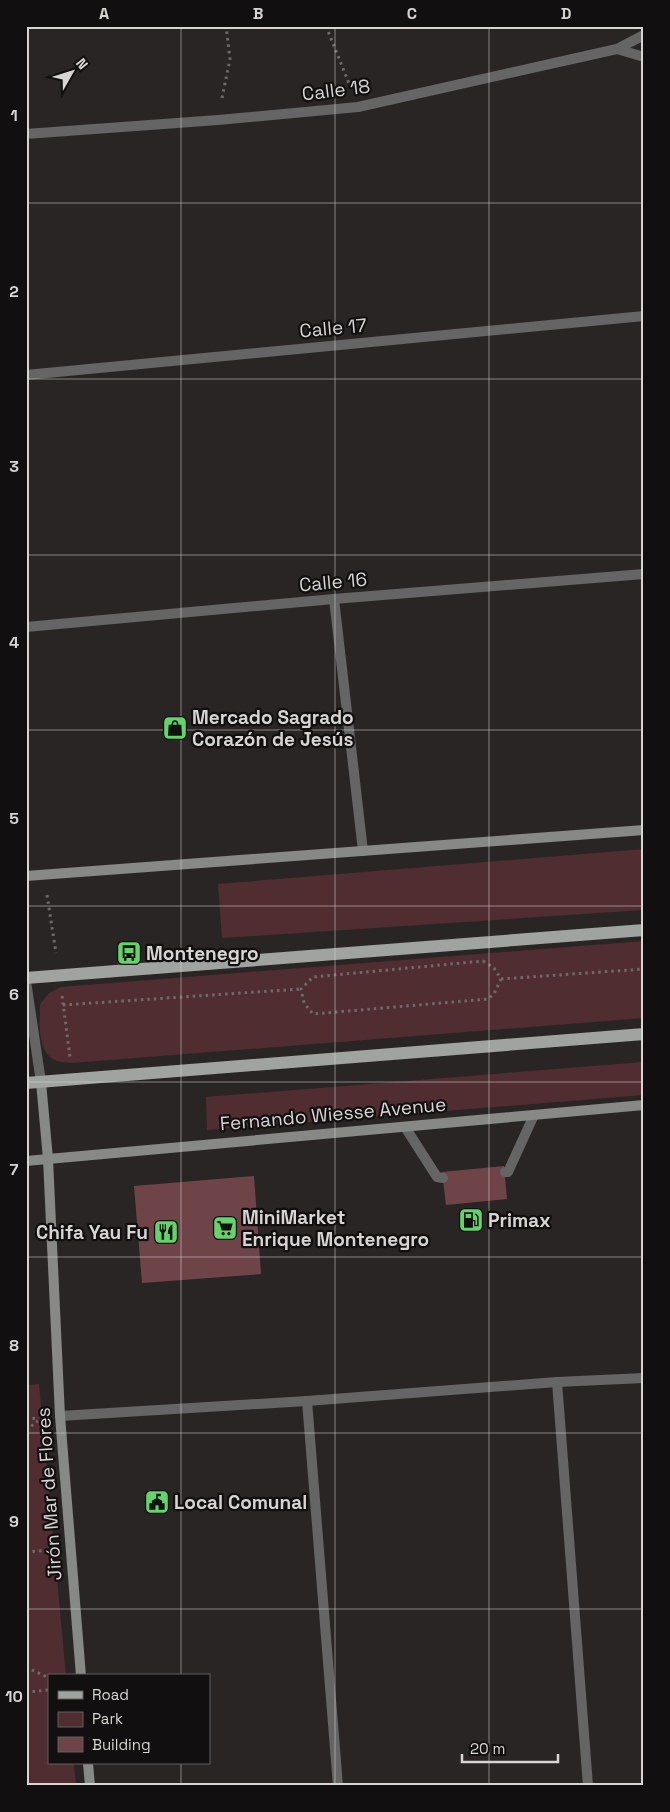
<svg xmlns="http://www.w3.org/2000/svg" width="670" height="1812" viewBox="0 0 670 1812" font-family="'Space Grotesk',sans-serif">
	<rect width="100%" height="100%" fill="#2a2525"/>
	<g fill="#502d31">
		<path d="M644 849V910L222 938 218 884Z"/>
		<path d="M644 941V1018L71 1063C66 1062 59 1062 55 1060 36 1051 40 1020 40 1004L49 993 61 987Z"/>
		<path d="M644 1062V1095L207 1130 206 1097Z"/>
		<path d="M39 1384 66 1676H49V1763H74L76 1786H26V1385Z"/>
	</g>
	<g fill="#6f4449">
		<path d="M504 1166 507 1199 446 1205 442 1172Z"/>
		<path d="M254 1176 261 1274 142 1283 134 1186Z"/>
	</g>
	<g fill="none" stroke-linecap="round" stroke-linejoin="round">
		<g stroke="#6f6a6a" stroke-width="3" stroke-dasharray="2.5 4" stroke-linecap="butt">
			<path d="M326 26 350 86"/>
			<path d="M222 98 230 59 226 26"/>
			<path d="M47 895 56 953"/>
			<path d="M483 961 494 968 501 979 494 994 488 999 313 1014 304 1003 301 989 313 977Z"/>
			<path d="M501 979 644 969"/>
			<path d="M62 996 70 1057"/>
			<path d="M63 1005 301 989"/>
			<path d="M26 1419 39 1418"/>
			<path d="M26 1430 38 1421"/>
			<path d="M26 1552 50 1550"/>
			<path d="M26 1667 49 1678"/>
			<path d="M26 1692 49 1690"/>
		</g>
		<g stroke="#646564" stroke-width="10">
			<path d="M405 1127 437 1177 443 1178"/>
			<path d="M505 1172H508L534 1115"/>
		</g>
		<g stroke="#646564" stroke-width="10">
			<path d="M617 49 644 35"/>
			<path d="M26 134 218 120 358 107 617 49 644 57"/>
			<path d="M26 375 644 316"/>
			<path d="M334 599 363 851"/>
			<path d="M26 627 334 599 644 574"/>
			<path d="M26 981 41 1082"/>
			<path d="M557 1382 588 1786"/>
			<path d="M307 1401 338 1786"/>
			<path d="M60 1416 307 1401 557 1382 644 1378"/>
		</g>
		<g stroke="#868986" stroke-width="10">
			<path d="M26 876 644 830"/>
			<path d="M41 1082 48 1159 60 1416 81 1676"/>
			<path d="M26 1161 644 1105"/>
			<path d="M88 1763 90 1786"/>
		</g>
		<g stroke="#a0a4a0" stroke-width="12">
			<path d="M26 978 644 930"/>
			<path d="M26 1083 644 1034"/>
		</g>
	</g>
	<path fill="none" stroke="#d8d4d4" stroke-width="1" stroke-opacity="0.55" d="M181 26V1676M335 26V1786M489 26V1786M26 203H644M26 379H644M26 555H644M26 730H644M26 906H644M26 1082H644M26 1257H644M26 1433H644M26 1609H644M181 1763V1786"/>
	<defs>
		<symbol id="shop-square" viewBox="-11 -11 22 22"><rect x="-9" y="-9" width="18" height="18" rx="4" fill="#62d469" stroke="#110f0f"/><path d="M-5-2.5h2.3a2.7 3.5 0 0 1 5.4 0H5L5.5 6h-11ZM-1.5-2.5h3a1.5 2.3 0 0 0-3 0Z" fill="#111"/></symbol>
		<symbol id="bus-square" viewBox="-11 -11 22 22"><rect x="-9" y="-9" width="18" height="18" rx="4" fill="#62d469" stroke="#110f0f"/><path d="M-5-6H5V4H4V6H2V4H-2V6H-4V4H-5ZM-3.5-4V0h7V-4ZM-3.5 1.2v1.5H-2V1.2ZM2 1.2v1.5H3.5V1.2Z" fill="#111"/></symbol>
		<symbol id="fuel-square" viewBox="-11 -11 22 22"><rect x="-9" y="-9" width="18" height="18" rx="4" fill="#62d469" stroke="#110f0f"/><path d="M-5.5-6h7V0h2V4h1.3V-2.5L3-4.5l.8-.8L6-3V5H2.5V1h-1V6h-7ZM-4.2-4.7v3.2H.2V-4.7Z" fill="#111"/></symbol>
		<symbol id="supermarket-square" viewBox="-11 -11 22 22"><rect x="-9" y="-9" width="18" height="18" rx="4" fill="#62d469" stroke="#110f0f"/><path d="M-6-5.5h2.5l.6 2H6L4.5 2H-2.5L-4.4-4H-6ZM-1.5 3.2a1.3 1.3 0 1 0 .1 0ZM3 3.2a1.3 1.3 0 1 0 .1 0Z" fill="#111"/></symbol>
		<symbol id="restaurant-square" viewBox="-11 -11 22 22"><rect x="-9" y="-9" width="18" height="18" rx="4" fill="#62d469" stroke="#110f0f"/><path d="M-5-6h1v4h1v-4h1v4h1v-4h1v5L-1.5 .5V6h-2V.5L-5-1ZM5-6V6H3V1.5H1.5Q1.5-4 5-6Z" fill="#111"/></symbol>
		<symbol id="civic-square" viewBox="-11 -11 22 22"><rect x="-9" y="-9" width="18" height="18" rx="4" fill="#62d469" stroke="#110f0f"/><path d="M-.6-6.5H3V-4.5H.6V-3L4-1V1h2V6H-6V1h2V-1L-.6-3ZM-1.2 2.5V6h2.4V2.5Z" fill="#111"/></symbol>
	</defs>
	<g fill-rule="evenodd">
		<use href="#shop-square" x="161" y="714" width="28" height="28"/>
		<use href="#bus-square" x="115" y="939" width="28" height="28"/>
		<use href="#fuel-square" x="457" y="1206" width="28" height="28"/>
		<use href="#supermarket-square" x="211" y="1214" width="28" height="28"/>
		<use href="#restaurant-square" x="152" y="1218" width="28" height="28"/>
		<use href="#civic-square" x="143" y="1488" width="28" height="28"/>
	</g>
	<g text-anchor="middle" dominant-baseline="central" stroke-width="4.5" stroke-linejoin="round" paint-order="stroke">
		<g font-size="19" fill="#d8d4d4" stroke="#110f0f">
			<text transform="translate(336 90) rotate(-7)">Calle 18</text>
			<text transform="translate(333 328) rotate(-5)">Calle 17</text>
			<text transform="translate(333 582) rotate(-5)">Calle 16</text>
			<text transform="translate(333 1114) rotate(-5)">Fernando Wiesse Avenue</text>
			<text transform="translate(49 1494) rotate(-94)">Jirón Mar de Flores</text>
		</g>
		<g font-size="19" font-weight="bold" fill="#d8d4d4" stroke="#110f0f" text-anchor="start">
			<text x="192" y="717">Mercado Sagrado<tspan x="192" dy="22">Corazón de Jesús</tspan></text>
			<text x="146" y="953">Montenegro</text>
			<text x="242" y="1217">MiniMarket<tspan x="242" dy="22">Enrique Montenegro</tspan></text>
			<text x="488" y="1220">Primax</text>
			<text x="148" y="1232" text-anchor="end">Chifa Yau Fu</text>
			<text x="174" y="1502">Local Comunal</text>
		</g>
	</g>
	<rect width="670" height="1812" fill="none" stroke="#110f0f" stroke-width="55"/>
	<rect x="48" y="1674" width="162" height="90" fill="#110f0f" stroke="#615e5e"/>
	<rect x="58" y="1691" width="25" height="8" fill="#a0a4a0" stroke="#615e5e"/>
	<text x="92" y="1700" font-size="15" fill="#d8d4d4">Road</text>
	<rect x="58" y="1712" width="25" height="15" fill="#502d31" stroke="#615e5e"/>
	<text x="92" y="1724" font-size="15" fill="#d8d4d4">Park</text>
	<rect x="58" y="1737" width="25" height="15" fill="#6f4449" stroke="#615e5e"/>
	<text x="92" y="1750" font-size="15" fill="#d8d4d4">Building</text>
	<g transform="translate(72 72) rotate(51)" stroke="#110f0f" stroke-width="4" paint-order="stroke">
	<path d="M0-4L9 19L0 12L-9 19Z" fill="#d8d4d4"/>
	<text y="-8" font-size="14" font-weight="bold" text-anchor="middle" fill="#d8d4d4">N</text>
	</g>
	<path d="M462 1754v8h96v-8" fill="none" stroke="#d8d4d4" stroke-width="2.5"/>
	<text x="470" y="1754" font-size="15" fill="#d8d4d4" stroke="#110f0f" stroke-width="4" paint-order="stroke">20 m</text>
	<rect x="28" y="28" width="614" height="1756" fill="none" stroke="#d8d4d4" stroke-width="2"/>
	<g font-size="16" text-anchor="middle" font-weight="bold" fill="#d8d4d4">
		<text x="104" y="19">A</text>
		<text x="258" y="19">B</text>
		<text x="412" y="19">C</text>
		<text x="566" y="19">D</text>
		<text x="14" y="121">1</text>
		<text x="14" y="297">2</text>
		<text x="14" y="472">3</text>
		<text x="14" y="648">4</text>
		<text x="14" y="824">5</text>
		<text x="14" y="1000">6</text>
		<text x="14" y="1175">7</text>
		<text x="14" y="1351">8</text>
		<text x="14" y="1527">9</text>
		<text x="14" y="1702">10</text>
	</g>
</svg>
